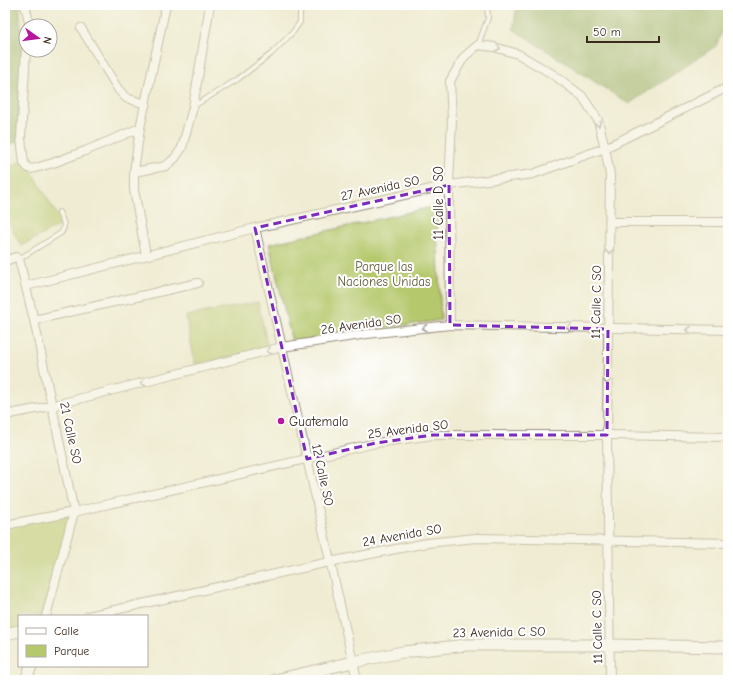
<svg xmlns="http://www.w3.org/2000/svg" width="733" height="685" viewBox="0 0 733 685" font-family="'Comic Neue',sans-serif">
	<rect width="100%" height="100%" fill="#fff"/>
	<filter id="ink" filterUnits="userSpaceOnUse"><feTurbulence type="fractalNoise" baseFrequency=".025" numOctaves="2"/><feDisplacementMap in="SourceGraphic" scale="8" xChannelSelector="R" yChannelSelector="G"/><feConvolveMatrix kernelMatrix="1 2 1 2 8 2 1 2 1" color-interpolation-filters="sRGB"/></filter>
	<filter id="wash" filterUnits="userSpaceOnUse"><feTurbulence type="fractalNoise" baseFrequency=".012" numOctaves="4" result="noise"/><feDisplacementMap in="SourceGraphic" scale="16" xChannelSelector="R" yChannelSelector="G"/><feGaussianBlur stdDeviation="0.9" result="paint"/><feColorMatrix in="noise" values="0 0 0 0 0 0 0 0 0 0 0 0 0 0 0 0 0 1.4 0 .05"/><feComposite in="paint" operator="in"/></filter>
	<g filter="url(#wash)">
		<rect width="100%" height="100%" fill="#f0ecd4"/>
		<g fill="#b5c86c" stroke="#787945">
			<path d="M25 159 62 224 21 246 5 215V170Z"/>
			<path d="M436 206 441 320 292 342 269 244Z"/>
			<path d="M258 302 268 349 195 364 186 316Z"/>
			<path d="M74 512 46 616H19V631L5 634V525Z"/>
		</g>
		<g fill="#90ac60" stroke="#666b3f">
			<path d="M5 5H21L20 10 23 62 17 142 5 146Z"/>
			<path d="M517 5H728V18L716 46 629 104 513 29Z"/>
		</g>
	</g>
	<g filter="url(#ink)">
		<g fill="none" stroke-linecap="round" stroke-linejoin="round">
			<defs>
				<g id="lane">
					<path d="M478 45 488 18 487 5"/>
					<path d="M194 106 238 79 271 54 293 32 300 22V5"/>
					<path d="M19 259 61 233C67 226 62 219 59 212"/>
				</g>
				<g id="street">
					<path d="M25 5 30 26"/>
					<path d="M81 28 118 89 126 98 146 104"/>
					<path d="M26 50 21 138 24 163 28 168 32 169 53 163 85 151 140 128"/>
					<path d="M134 172 166 166 175 158 182 148 193 107 210 5"/>
					<path d="M610 222H728"/>
					<path d="M255 228 357 680"/>
					<path d="M146 255 134 190V172L140 128 166 5"/>
					<path d="M5 261 16 257 19 259 34 320 74 512 46 616"/>
					<path d="M26 286 255 228 449 185 533 174 605 148 728 87"/>
					<path d="M34 320 198 283"/>
					<path d="M450 325 449 185 452 120 450 81 464 57 478 45 494 47 518 54 554 75 582 96 598 120 605 148 610 175 607 435 610 680"/>
					<path d="M5 415 51 406 282 347 367 334 450 325 728 330"/>
					<path d="M5 525 74 512 376 443 433 435H607L728 437"/>
					<path d="M88 616 329 562 427 543 476 538 728 543"/>
				</g>
				<g id="secondary">
					<path d="M5 634 19 631"/>
					<path d="M26 680 31 666"/>
					<path d="M275 680 353 662 403 652 467 645H609L728 647"/>
				</g>
			</defs>
			<use href="#lane" stroke="#968b79" stroke-width="6"/>
			<use href="#street" stroke="#968b79" stroke-width="10"/>
			<use href="#secondary" stroke="#968b79" stroke-width="13"/>
			<use href="#lane" stroke="#fff" stroke-width="4"/>
			<use href="#street" stroke="#fff" stroke-width="8"/>
			<use href="#secondary" stroke="#fff" stroke-width="11"/>
		</g>
		<defs><path id="oneway-chevron" d="M-2-3.5L2.5 0L-2 3.5" fill="none" stroke-width="1.6" stroke-linecap="round" stroke-linejoin="round"/></defs>
		<g stroke="#a79f9a">
			<use href="#oneway-chevron" transform="translate(498 48) rotate(14)"/>
			<use href="#oneway-chevron" transform="translate(598 124) rotate(71)"/>
			<use href="#oneway-chevron" transform="translate(609 252) rotate(91)"/>
			<use href="#oneway-chevron" transform="translate(425 328) rotate(174)"/>
			<use href="#oneway-chevron" transform="translate(569 328) rotate(-179)"/>
			<use href="#oneway-chevron" transform="translate(689 330) rotate(-179)"/>
			<use href="#oneway-chevron" transform="translate(269 351) rotate(166)"/>
			<use href="#oneway-chevron" transform="translate(607 382) rotate(90)"/>
			<use href="#oneway-chevron" transform="translate(143 383) rotate(166)"/>
		</g>
	</g>
	<path d="M0 0H733V685H0ZM449 185 450 325 608 329 607 435H433L376 443 307 459 255 228Z" fill="#f0ecd4" fill-opacity=".55" fill-rule="evenodd"/>
	<path fill="none" stroke="#7b2cbf" stroke-width="3" stroke-dasharray="8 5" stroke-linejoin="round" d="M449 185 450 325 608 329 607 435H433L376 443 307 459 255 228Z"/>
	<circle fill="#b5179e" stroke="#fff" stroke-width="1.5" cx="281" cy="421" r="4"/>
	<g text-anchor="middle" dominant-baseline="central" stroke-width="4" stroke-linejoin="round" paint-order="stroke">
		<g font-size="13" fill="#3b2a1e" stroke="#fff">
			<text transform="translate(380 188) rotate(-12)">27 Avenida SO</text>
			<text transform="translate(438 203) rotate(-90)">11 Calle D SO</text>
			<text transform="translate(596 302) rotate(-89)">11 Calle C SO</text>
			<text transform="translate(361 324) rotate(-8)">26 Avenida SO</text>
			<text transform="translate(408 429) rotate(-7)">25 Avenida SO</text>
			<text transform="translate(71 433) rotate(78)">21 Calle SO</text>
			<text transform="translate(323 475) rotate(78)">12 Calle SO</text>
			<text transform="translate(402 535) rotate(-10)">24 Avenida SO</text>
			<text transform="translate(597 627) rotate(-91)">11 Calle C SO</text>
			<text transform="translate(499 632) rotate(-1)">23 Avenida C SO</text>
		</g>
		<g font-size="13" fill="#605935" stroke="#fff">
			<text x="384" y="266">Parque las<tspan x="384" dy="15">Naciones Unidas</tspan></text>
		</g>
		<g font-size="13" fill="#3b2a1e" stroke="#fff" text-anchor="start">
			<text x="289" y="421">Guatemala</text>
		</g>
	</g>
	<rect width="733" height="685" fill="none" stroke="#fff" stroke-width="20"/>
	<rect x="18" y="615" width="130" height="52" fill="#ffffff" stroke="#b1aaa5"/>
	<rect x="26" y="628" width="20" height="6" fill="#ffffff" stroke="#b1aaa5"/>
	<text x="54" y="635" font-size="12" fill="#3b2a1e">Calle</text>
	<rect x="26" y="645" width="20" height="12" fill="#b5c86c" stroke="#b1aaa5"/>
	<text x="54" y="655" font-size="12" fill="#3b2a1e">Parque</text>
	<g transform="translate(38 38) rotate(104)"><circle r="19" fill="#ffffff" stroke="#b1aaa5"/>
	<path d="M0-3L7 15L0 10L-7 15Z" fill="#b5179e"/>
	<text y="-6" font-size="11" font-weight="bold" text-anchor="middle" fill="#3b2a1e">N</text>
	</g>
	<path d="M587 36v6h72v-6" fill="none" stroke="#3b2a1e" stroke-width="2"/>
	<text x="593" y="36" font-size="12" fill="#3b2a1e" stroke="#ffffff" stroke-width="3" paint-order="stroke">50 m</text>
</svg>
